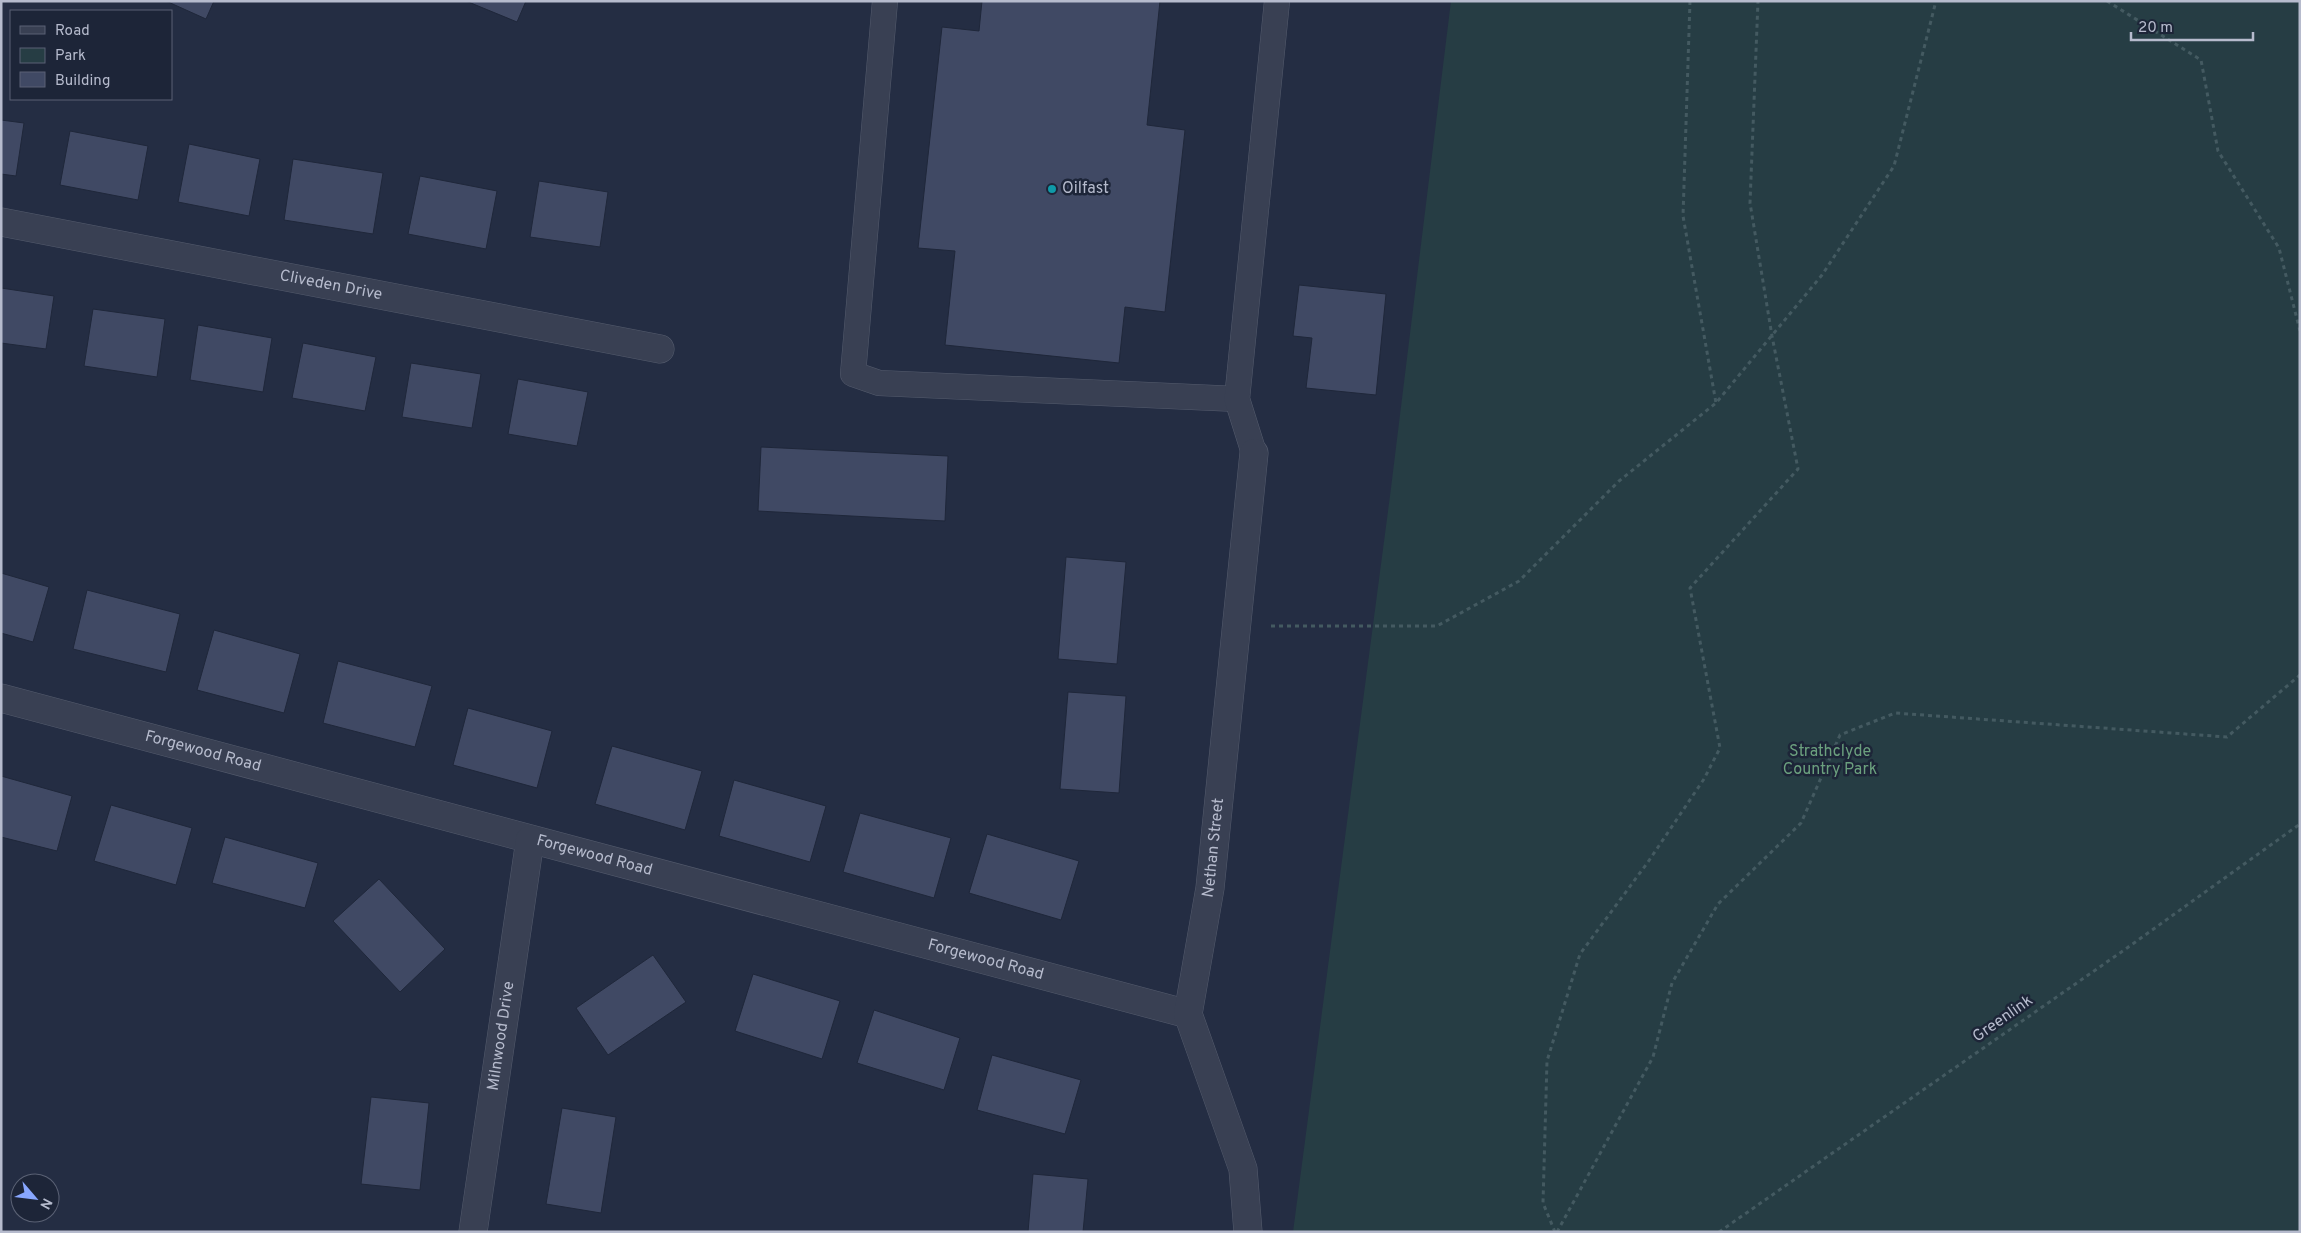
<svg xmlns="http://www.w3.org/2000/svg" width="2301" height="1233" viewBox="0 0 2301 1233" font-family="Overpass,sans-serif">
	<rect width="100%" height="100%" fill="#242d43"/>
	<path fill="#263d44" d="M1451 1H2300V1232H1293L1390 496Z"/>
	<g fill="#404964" stroke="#1f273a">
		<path d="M166 1H214L206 19Z"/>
		<path d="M466 1H526L517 22Z"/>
		<path d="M982 1H1160L1147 125 1185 130 1165 312 1125 307 1119 363 945 345 955 251 918 248 942 27 979 31Z"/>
		<path d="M1 120 24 123 16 176 1 174Z"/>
		<path d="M70 131 148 146 138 200 60 185Z"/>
		<path d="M189 144 260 159 249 216 178 202Z"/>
		<path d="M293 159 383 173 373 234 284 220Z"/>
		<path d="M420 176 497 191 486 249 408 234Z"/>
		<path d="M539 181 608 192 600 247 530 237Z"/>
		<path d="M1299 285 1386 294 1376 395 1306 388 1312 338 1293 336Z"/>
		<path d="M1 288 54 296 46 349 1 343Z"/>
		<path d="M93 309 165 319 157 377 84 366Z"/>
		<path d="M198 325 272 338 263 392 190 380Z"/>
		<path d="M303 343 376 357 365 411 292 398Z"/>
		<path d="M411 363 481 374 472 428 402 417Z"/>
		<path d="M518 379 588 392 577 446 508 434Z"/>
		<path d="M761 447 948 456 945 521 758 511Z"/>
		<path d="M1066 557 1126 562 1117 664 1058 659Z"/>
		<path d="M1 573 49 587 33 642 1 633Z"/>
		<path d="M87 590 180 614 166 672 73 649Z"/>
		<path d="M214 630 300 654 284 713 197 690Z"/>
		<path d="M338 661 432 686 415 747 323 723Z"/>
		<path d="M1068 692 1126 696 1119 793 1060 789Z"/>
		<path d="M468 708 552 731 537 788 453 765Z"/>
		<path d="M612 746 702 771 685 830 595 804Z"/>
		<path d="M1 776 72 796 57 851 1 837Z"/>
		<path d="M734 780 826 806 810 862 719 836Z"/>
		<path d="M111 805 192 828 176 885 94 861Z"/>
		<path d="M860 813 951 838 934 898 843 872Z"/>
		<path d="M987 834 1079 861 1061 920 969 893Z"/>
		<path d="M225 837 318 863 305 908 212 883Z"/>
		<path d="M379 879 445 949 400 992 333 921Z"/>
		<path d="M653 955 686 1002 608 1055 576 1008Z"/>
		<path d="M753 974 840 1001 822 1059 735 1031Z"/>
		<path d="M874 1010 960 1038 944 1090 857 1063Z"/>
		<path d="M992 1055 1081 1080 1065 1134 977 1110Z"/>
		<path d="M371 1097 429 1103 420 1190 361 1184Z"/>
		<path d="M562 1108 616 1117 601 1213 546 1204Z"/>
		<path d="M1033 1174 1088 1179 1083 1232H1028Z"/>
	</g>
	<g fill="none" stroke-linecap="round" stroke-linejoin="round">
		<defs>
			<g id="service">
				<path d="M885 1 853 374 879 383 1237 399"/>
				<path d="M1254 453 1237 399 1277 1"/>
			</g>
			<g id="minor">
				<path id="s1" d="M1 222 660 349"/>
				<path id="s2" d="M1 698 1188 1014"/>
				<path id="s3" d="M473 1232 530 840"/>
				<path id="s4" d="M1248 1232 1243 1169 1188 1014 1210 888 1254 453"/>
			</g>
		</defs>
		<use href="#service" stroke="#545b6d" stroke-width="26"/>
		<use href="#minor" stroke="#545b6d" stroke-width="29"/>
		<g stroke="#445a61" stroke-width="3" stroke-dasharray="4 4" stroke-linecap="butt">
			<path d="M1690 1 1683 216 1716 403"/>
			<path d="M2107 1 2201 60 2218 151 2279 248 2300 331"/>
			<path d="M1271 626H1437L1519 581 1619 481 1716 403 1822 275 1894 166 1936 1"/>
			<path d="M1555 1232 1543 1203 1547 1061 1580 954 1648 862 1704 779 1720 748 1690 588 1798 469 1772 336 1750 203 1758 1"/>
			<path d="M1557 1232 1653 1057 1672 983 1718 904 1801 823 1840 735 1895 713 2227 737 2300 675"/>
			<path d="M1719 1232 2127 948 2300 824"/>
		</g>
		<use href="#service" stroke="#394053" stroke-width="25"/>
		<use href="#minor" stroke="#394053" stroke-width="28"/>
	</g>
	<circle fill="#0f9aa8" stroke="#1d2538" stroke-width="2" cx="1052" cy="189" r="5"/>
	<g text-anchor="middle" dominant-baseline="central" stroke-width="5" stroke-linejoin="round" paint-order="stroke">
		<g font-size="16" fill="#b6bbcd" stroke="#1d2538" text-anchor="start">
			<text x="1062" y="189">Oilfast</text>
		</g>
		<g font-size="16" fill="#b6bbcd" stroke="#1d2538">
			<text stroke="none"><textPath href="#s1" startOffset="336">Cliveden Drive</textPath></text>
			<text stroke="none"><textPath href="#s2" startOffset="209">Forgewood Road</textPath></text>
			<text stroke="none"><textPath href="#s4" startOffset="396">Nethan Street</textPath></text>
			<text stroke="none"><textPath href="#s2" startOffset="614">Forgewood Road</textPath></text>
			<text stroke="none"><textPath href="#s2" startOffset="1019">Forgewood Road</textPath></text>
			<text transform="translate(2003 1019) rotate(-35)">Greenlink</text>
			<text stroke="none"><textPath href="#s3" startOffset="198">Milnwood Drive</textPath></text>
		</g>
		<g font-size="16" fill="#6ba07e" stroke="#1d2538">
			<text x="1830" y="752">Strathclyde<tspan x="1830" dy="18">Country Park</tspan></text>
		</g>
	</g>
	<rect width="2301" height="1233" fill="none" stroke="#b6bbcd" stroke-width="5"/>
	<rect x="10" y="10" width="162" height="90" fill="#1d2538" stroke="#5a6174"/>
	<rect x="20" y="26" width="25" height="8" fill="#394053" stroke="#5a6174"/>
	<text x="55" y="35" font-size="15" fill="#b6bbcd">Road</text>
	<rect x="20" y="48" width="25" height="15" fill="#263d44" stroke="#5a6174"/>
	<text x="55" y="60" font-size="15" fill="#b6bbcd">Park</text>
	<rect x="20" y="72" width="25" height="15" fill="#404964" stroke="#5a6174"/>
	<text x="55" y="85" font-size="15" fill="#b6bbcd">Building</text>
	<g transform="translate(35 1198) rotate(118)"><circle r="24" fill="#1d2538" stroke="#5a6174"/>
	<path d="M0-4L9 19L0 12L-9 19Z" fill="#88a7ff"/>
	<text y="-8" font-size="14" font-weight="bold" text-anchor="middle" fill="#b6bbcd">N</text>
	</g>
	<path d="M2131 32v8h122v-8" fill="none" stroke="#b6bbcd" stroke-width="2.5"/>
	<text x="2138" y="32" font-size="15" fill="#b6bbcd" stroke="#1d2538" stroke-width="4" paint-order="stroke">20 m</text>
</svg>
